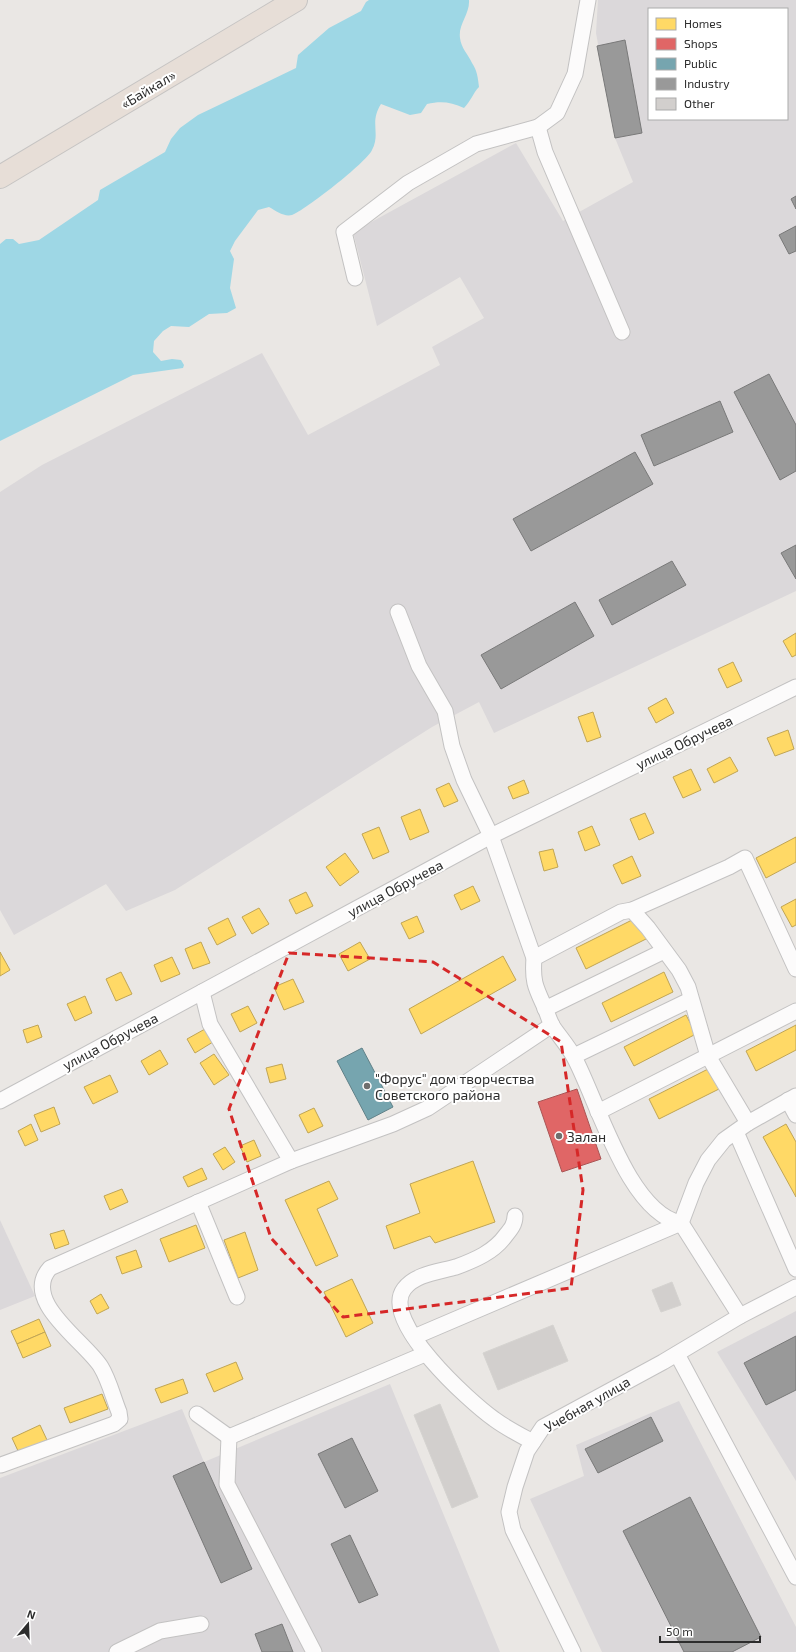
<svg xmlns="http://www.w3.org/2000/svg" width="796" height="1652" viewBox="0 0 796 1652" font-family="'Exo 2',sans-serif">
	<rect width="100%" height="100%" fill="#eae7e4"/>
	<g fill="#dbd8da" fill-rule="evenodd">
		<path d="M598 0H796V591L494 733 479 702 432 727 175 890 126 911 106 884 14 935 0 910V492L42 465 262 353 308 435 440 365 432 347 484 318 460 277 377 326 353 232 516 143 563 221 633 182 615 138 596 33ZM649 9H787V119H649Z"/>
		<path d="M0 1220 35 1296 0 1310Z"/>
		<path d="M796 1311V1481L717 1352Z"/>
		<path d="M390 1384 500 1652H0V1478L182 1409 204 1462Z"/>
		<path d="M679 1401 796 1627V1652H602L530 1499 584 1476 576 1445Z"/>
	</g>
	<path fill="#9ed7e5" d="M369 0H469C470 14 458 24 460 38 461 48 468 54 472 63 477 70 478 78 479 87 473 93 471 101 464 108 451 102 441 101 427 104L421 113 410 115 381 104C369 123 381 133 372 150 367 162 304 211 292 215 284 217 276 211 269 207L258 210 235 241 230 251 234 259 230 288 236 308 227 313 209 314 189 327 171 326 163 331 154 341 153 352 161 361 172 359 181 360 184 365 183 368 133 375 0 441V244L6 239H13L19 244 39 240 98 200 100 190 165 152 171 139 180 128 198 115 296 68 298 55 329 28 361 11 366 2Z"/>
	<g fill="#ffd966" stroke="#c0a555">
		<path d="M796 633V655L792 657 783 641Z"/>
		<path d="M733 662 742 681 727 688 718 669Z"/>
		<path d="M666 698 674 713 656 723 648 708Z"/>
		<path d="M593 712 601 737 587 742 578 717Z"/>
		<path d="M788 730 794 749 775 756 767 738Z"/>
		<path d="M730 757 738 771 714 783 707 769Z"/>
		<path d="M691 769 701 790 683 798 673 777Z"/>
		<path d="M524 780 529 793 513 799 508 787Z"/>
		<path d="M449 783 458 801 444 807 436 789Z"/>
		<path d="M420 809 429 832 410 840 401 817Z"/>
		<path d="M645 813 654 833 639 840 630 819Z"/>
		<path d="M592 826 600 845 585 851 578 832Z"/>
		<path d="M379 827 389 852 373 859 362 834Z"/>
		<path d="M796 837V862L766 878 756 858Z"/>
		<path d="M553 849 558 867 544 871 539 852Z"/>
		<path d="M345 853 359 872 340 886 326 867Z"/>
		<path d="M632 856 641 876 622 884 613 865Z"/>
		<path d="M473 886 480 901 461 910 454 895Z"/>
		<path d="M306 892 313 906 296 914 289 900Z"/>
		<path d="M796 899V925L792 927 781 907Z"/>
		<path d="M259 908 269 924 252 934 242 917Z"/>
		<path d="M417 916 424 932 409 939 401 923Z"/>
		<path d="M638 917 648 938 586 969 576 948Z"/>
		<path d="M228 918 236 935 217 945 208 928Z"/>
		<path d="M201 942 210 963 193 969 185 949Z"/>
		<path d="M360 942 370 959 348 971 339 954Z"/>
		<path d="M0 952 10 970 0 976Z"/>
		<path d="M503 956 516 980 421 1034 409 1009Z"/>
		<path d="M172 957 180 974 161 982 154 965Z"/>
		<path d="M121 972 132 994 116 1001 106 979Z"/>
		<path d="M664 972 673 992 611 1022 602 1003Z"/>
		<path d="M293 979 304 1002 284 1010 274 987Z"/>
		<path d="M85 996 92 1013 75 1021 67 1004Z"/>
		<path d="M248 1006 257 1023 240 1032 231 1014Z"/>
		<path d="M686 1015 696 1034 634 1066 624 1047Z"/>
		<path d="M38 1025 42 1037 27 1043 23 1030Z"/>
		<path d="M796 1025V1050L756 1071 746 1051Z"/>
		<path d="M205 1029 213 1042 195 1053 187 1039Z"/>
		<path d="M160 1050 168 1064 149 1075 141 1061Z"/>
		<path d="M214 1054 229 1075 214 1085 200 1063Z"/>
		<path d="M282 1064 286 1079 270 1083 266 1068Z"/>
		<path d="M710 1068 721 1088 659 1119 649 1099Z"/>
		<path d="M110 1075 118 1092 93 1104 84 1087Z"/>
		<path d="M54 1107 60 1124 41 1132 34 1115Z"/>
		<path d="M314 1108 323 1126 308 1133 299 1115Z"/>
		<path d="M31 1124 38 1140 25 1146 18 1131Z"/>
		<path d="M786 1124 796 1142V1197L763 1137Z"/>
		<path d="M254 1140 261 1156 247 1162 240 1146Z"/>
		<path d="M225 1147 235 1162 223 1170 213 1154Z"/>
		<path d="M473 1161 495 1222 435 1243 430 1236 394 1249 386 1226 420 1213 410 1184Z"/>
		<path d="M202 1168 207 1179 188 1187 183 1177Z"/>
		<path d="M329 1181 338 1199 317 1209 338 1256 316 1266 285 1200Z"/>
		<path d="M122 1189 128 1202 110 1210 104 1196Z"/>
		<path d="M196 1225 205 1248 169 1262 160 1239Z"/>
		<path d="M64 1230 69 1244 55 1249 50 1234Z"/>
		<path d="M245 1232 258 1270 238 1278 224 1240Z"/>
		<path d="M136 1250 142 1267 122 1274 116 1257Z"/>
		<path d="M352 1279 373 1323 346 1337 324 1292Z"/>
		<path d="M101 1294 109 1308 97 1314 90 1301Z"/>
		<path d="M39 1319 45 1332 17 1344 11 1331Z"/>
		<path d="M45 1332 51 1346 23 1358 17 1344Z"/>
		<path d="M236 1362 243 1379 214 1392 206 1374Z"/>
		<path d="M183 1379 188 1393 161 1403 155 1389Z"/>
		<path d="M102 1394 108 1409 70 1423 64 1408Z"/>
		<path d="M40 1425 47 1440 19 1453 12 1438Z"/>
	</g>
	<path fill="#e06666" stroke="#a55" d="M577 1089 601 1159 562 1172 538 1102Z"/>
	<path fill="#76a5af" stroke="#608188" d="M362 1048 393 1107 368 1120 337 1061Z"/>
	<g fill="#999" stroke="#797979">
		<path d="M625 40 642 133 615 138 597 46Z"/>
		<path d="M796 196V209L791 199Z"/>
		<path d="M796 226V251L789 254 779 235Z"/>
		<path d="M769 374 796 425V471L780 480 734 392Z"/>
		<path d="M720 401 733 432 654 466 641 435Z"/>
		<path d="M635 452 653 484 531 551 513 519Z"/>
		<path d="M796 545V579L781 553Z"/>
		<path d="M672 561 686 585 612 625 599 600Z"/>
		<path d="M575 602 594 636 501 689 481 655Z"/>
		<path d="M796 1336V1390L766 1405 744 1363Z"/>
		<path d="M651 1417 663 1441 598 1473 585 1449Z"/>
		<path d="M352 1438 378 1491 345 1508 318 1454Z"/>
		<path d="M204 1462 252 1569 221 1583 173 1476Z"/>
		<path d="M690 1497 761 1637 732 1652H684L623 1531Z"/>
		<path d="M350 1535 378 1595 359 1603 331 1544Z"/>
		<path d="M282 1624 293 1652H262L255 1634Z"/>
	</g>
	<g fill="#d2cfcd" stroke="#d5d3d0">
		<path d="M672 1282 681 1305 661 1312 652 1290Z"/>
		<path d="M553 1325 568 1361 498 1390 483 1353Z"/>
		<path d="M440 1404 478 1497 452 1508 414 1415Z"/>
	</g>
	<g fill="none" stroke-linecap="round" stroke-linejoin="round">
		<defs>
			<g id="minor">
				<path d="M538 127 557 113 575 74 588 0"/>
				<path d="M355 278 344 232 408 183 476 144 538 127 545 152 622 332"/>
				<path d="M398 612 419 666 445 711 452 746 464 780 491 836 534 958C532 983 536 988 546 1010 548 1016 550 1022 553 1027 560 1037 568 1046 574 1057 597 1099 628 1213 681 1223L740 1316"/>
				<path d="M632 910 648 928 679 970 688 987 708 1056 748 1123"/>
				<path d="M534 958 621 912 632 910 729 867 745 858 796 969"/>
				<path d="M202 992 210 1024 291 1161"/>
				<path d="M545 1009 664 951"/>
				<path d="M574 1056 690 1000"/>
				<path d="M788 1100 796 1115"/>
				<path d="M0 1101 491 836 796 687"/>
				<path d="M598 1112 796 1011"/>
				<path d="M736 1132 796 1269"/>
				<path d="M198 1202 237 1297"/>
				<path d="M515 1216C515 1224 511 1229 506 1235 494 1252 475 1260 456 1267 438 1272 415 1274 404 1289 380 1321 470 1402 494 1419 506 1428 520 1435 533 1442"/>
				<path d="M414 1337 681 1223 696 1183 708 1160 724 1140 748 1123 796 1096"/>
				<path d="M677 1354 796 1577"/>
				<path d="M197 1414 229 1437"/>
				<path d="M1 1465 114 1424 120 1419 119 1412C113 1397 109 1380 101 1367 86 1342 20 1301 50 1268L291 1161 393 1124 428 1108 552 1025"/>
				<path d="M117 1652 160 1631 201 1624"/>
				<path d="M314 1652 227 1484 229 1437 425 1354"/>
				<path d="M573 1652 513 1530 509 1512 515 1487 527 1451 543 1427 663 1362 740 1316 796 1287"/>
			</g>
			<path id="highway" d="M0 177 296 0"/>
		</defs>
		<use href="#minor" stroke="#c3c2c2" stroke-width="17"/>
		<use href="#highway" stroke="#c6c4c3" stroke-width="24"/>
		<use href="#minor" stroke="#fcfbfb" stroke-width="15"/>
		<use href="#highway" stroke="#e7ded7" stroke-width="22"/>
	</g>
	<path fill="none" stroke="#d62828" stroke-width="3" stroke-dasharray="8 5" stroke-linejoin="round" d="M289 953 433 962 561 1042 583 1190 571 1288 343 1317 271 1238 229 1109Z"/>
	<g fill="#6f6e6d" stroke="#fff" stroke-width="1.5">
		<circle cx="367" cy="1086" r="4"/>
		<circle cx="559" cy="1136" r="4"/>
	</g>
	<g text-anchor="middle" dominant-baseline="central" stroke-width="4" stroke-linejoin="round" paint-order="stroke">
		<g font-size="14" fill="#2d2d2d" stroke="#fff">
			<text transform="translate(148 89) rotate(-31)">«Байкал»</text>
			<text transform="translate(684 742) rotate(-26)">улица Обручева</text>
			<text transform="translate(395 888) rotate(-28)">улица Обручева</text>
			<text transform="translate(110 1041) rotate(-28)">улица Обручева</text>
			<text transform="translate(587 1404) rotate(-30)">Учебная улица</text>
		</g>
		<g font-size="14" fill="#2d2d2d" stroke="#fff" text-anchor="start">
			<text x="375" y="1078">"Форус" дом творчества<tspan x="375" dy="16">Советского района</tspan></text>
			<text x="567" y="1136">Залан</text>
		</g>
	</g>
	<rect x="648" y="8" width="140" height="112" fill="#ffffff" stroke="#ababab"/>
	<rect x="656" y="18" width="20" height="12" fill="#ffd966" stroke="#ababab"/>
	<text x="684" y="28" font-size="12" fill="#2d2d2d">Homes</text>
	<rect x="656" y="38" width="20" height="12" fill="#e06666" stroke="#ababab"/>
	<text x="684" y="48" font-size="12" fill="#2d2d2d">Shops</text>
	<rect x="656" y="58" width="20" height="12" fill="#76a5af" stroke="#ababab"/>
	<text x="684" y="68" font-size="12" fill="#2d2d2d">Public</text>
	<rect x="656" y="78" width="20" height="12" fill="#999999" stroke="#ababab"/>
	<text x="684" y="88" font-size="12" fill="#2d2d2d">Industry</text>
	<rect x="656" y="98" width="20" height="12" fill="#d2cfcd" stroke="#ababab"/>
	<text x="684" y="108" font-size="12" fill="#2d2d2d">Other</text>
	<g transform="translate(28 1624) rotate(19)" stroke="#ffffff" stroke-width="3" paint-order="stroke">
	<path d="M0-3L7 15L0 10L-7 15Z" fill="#2d2d2d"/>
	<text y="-6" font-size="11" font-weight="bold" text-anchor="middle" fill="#2d2d2d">N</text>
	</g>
	<path d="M660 1636v6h100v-6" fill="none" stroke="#2d2d2d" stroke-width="2"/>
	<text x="666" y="1636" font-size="12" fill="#2d2d2d" stroke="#ffffff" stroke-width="3" paint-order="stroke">50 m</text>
</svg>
